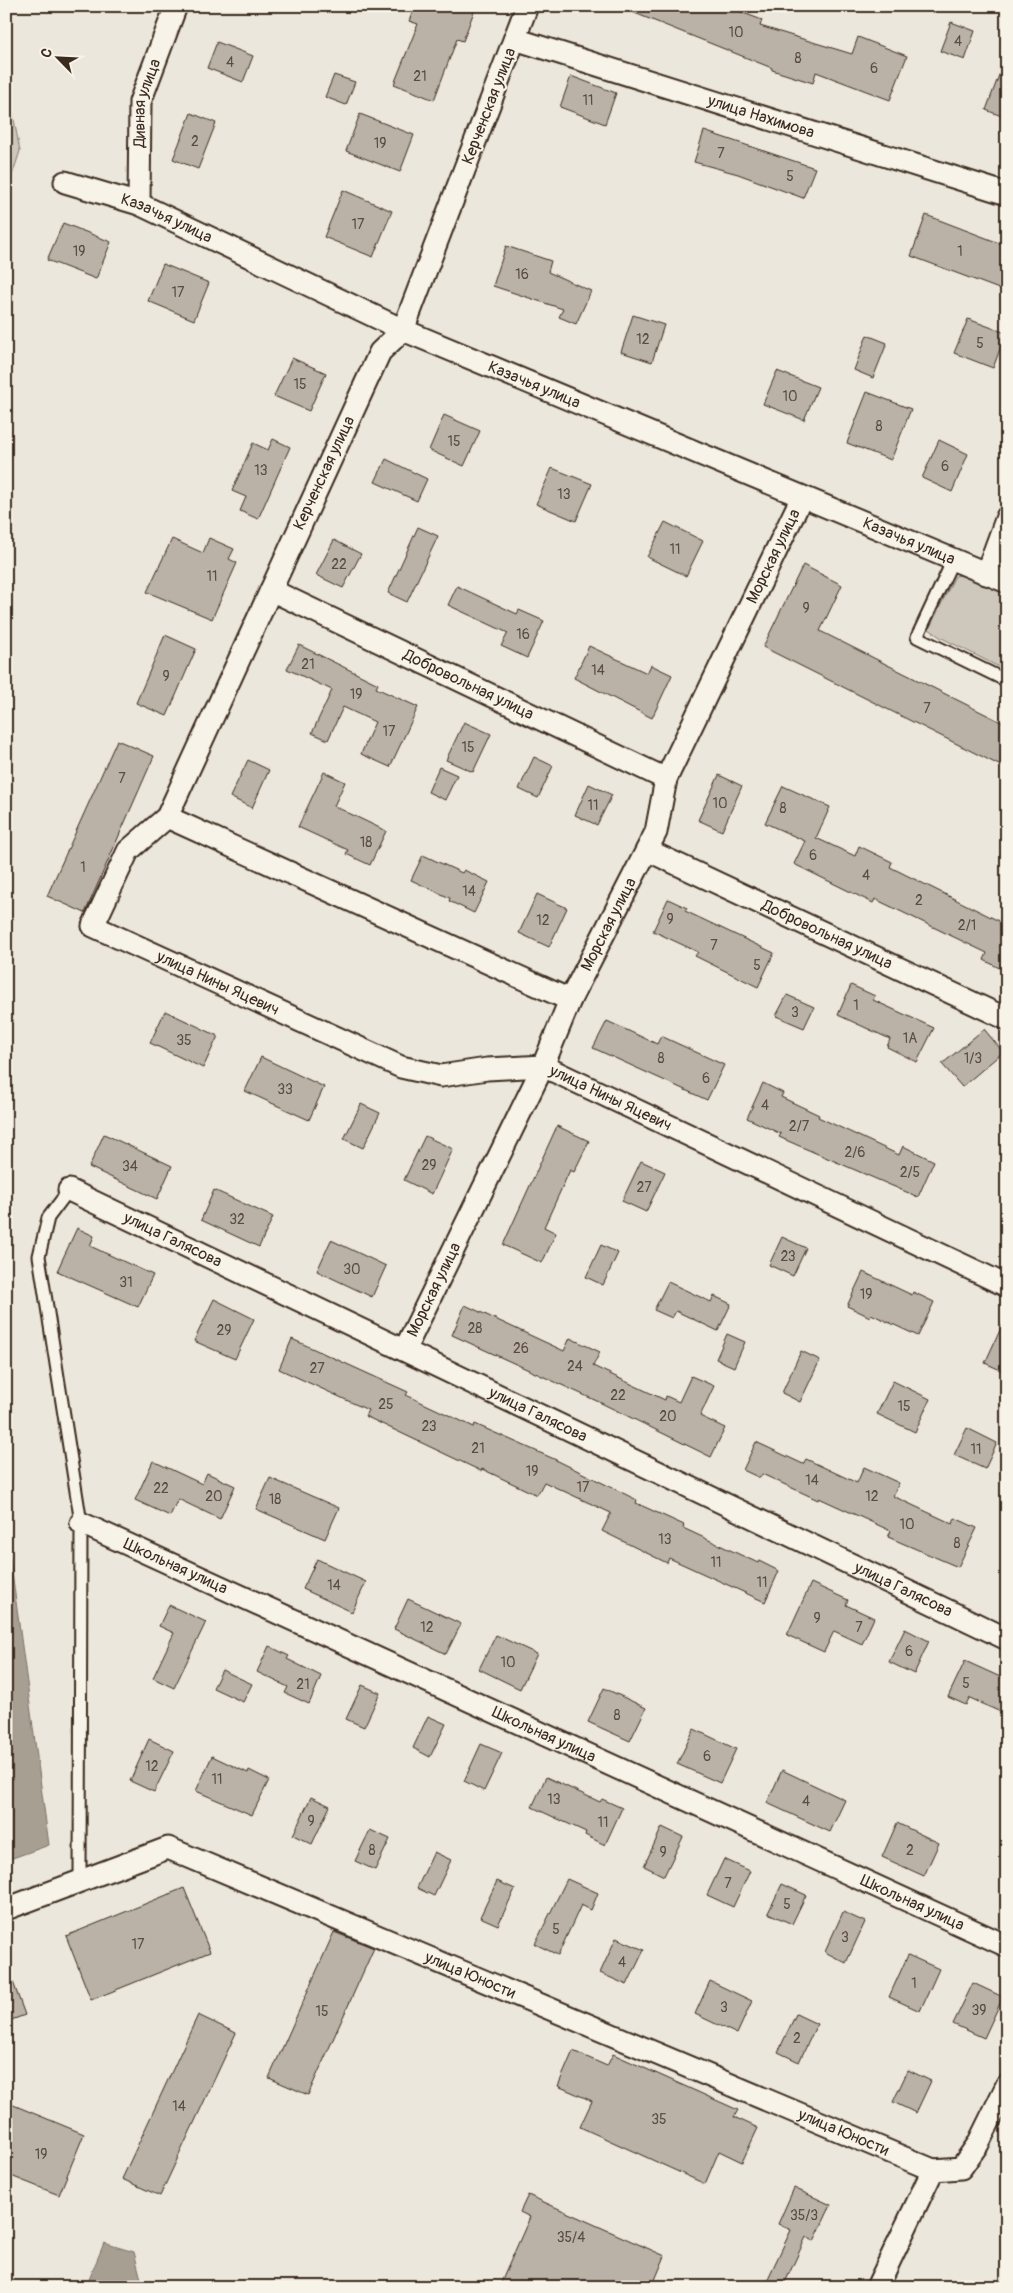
<svg xmlns="http://www.w3.org/2000/svg" width="1013" height="2293" viewBox="0 0 1013 2293" font-family="Pangolin,sans-serif">
	<rect width="100%" height="100%" fill="#ece7dc"/>
	<filter id="ink" filterUnits="userSpaceOnUse"><feTurbulence type="fractalNoise" baseFrequency=".02" numOctaves="2"/><feDisplacementMap in="SourceGraphic" scale="10" xChannelSelector="R" yChannelSelector="G"/><feConvolveMatrix kernelMatrix="1 2 1 2 8 2 1 2 1" color-interpolation-filters="sRGB"/></filter>
	<g filter="url(#ink)">
		<g fill="#cec8bc" stroke="#84796d">
			<path d="M6 78 20 151 6 194Z"/>
			<path d="M967 574 1007 591V671L940 637 929 629 955 576Z"/>
		</g>
		<g fill="#a89f93" stroke="#7c7064">
			<path d="M6 1528 49 1845 7 1860 6 1859Z"/>
			<path d="M104 2243 134 2252 143 2287H86Z"/>
		</g>
		<g fill="#bab2a7" stroke="#3b2a1e">
			<path d="M415 6H476L463 41 457 39 434 100 394 84 418 24 409 21Z"/>
			<path d="M617 6H725L762 20 760 26 852 54 858 37 907 56 890 100 816 72 813 83 772 70V68Z"/>
			<path d="M951 22 975 31 965 60 940 51Z"/>
			<path d="M217 42 253 56 243 82 207 68Z"/>
			<path d="M1005 59 1007 60V118L986 110Z"/>
			<path d="M334 75 355 82 346 105 325 97Z"/>
			<path d="M571 76 616 93 605 124 560 107Z"/>
			<path d="M191 113 216 123 198 169 173 159Z"/>
			<path d="M360 114 414 135 400 172 346 151Z"/>
			<path d="M704 131 815 168 803 198 738 174 694 162Z"/>
			<path d="M343 190 392 211 373 257 324 237Z"/>
			<path d="M926 215 1007 246V292L911 256Z"/>
			<path d="M63 223 111 242 96 279 47 260Z"/>
			<path d="M506 246 551 261 548 272 591 291 576 324 559 317 563 309 493 286Z"/>
			<path d="M163 264 209 283 194 320 148 301Z"/>
			<path d="M633 315 664 325 652 362 621 352Z"/>
			<path d="M968 319 1006 333 993 368 954 353Z"/>
			<path d="M867 335 887 343 873 378 854 370Z"/>
			<path d="M292 358 326 373 309 411 274 396Z"/>
			<path d="M777 371 818 387 804 420 763 404Z"/>
			<path d="M867 392 911 409 891 460 847 443Z"/>
			<path d="M444 415 480 431 464 466 429 450Z"/>
			<path d="M273 439 290 447 258 519 240 511 246 497 232 491 253 443 268 450Z"/>
			<path d="M939 440 968 454 952 492 922 478Z"/>
			<path d="M386 459 427 479 417 501 375 482Z"/>
			<path d="M552 468 592 484 576 521 536 504Z"/>
			<path d="M665 522 703 541 686 576 647 557Z"/>
			<path d="M418 527 438 536 407 602 388 593Z"/>
			<path d="M209 538 234 549 229 559 237 563 212 619 147 592 172 539 203 553Z"/>
			<path d="M334 540 361 554 343 588 316 575Z"/>
			<path d="M803 565 842 585 820 631 1007 725V769L763 647Z"/>
			<path d="M457 586 517 614 519 610 544 621 527 658 501 646 508 633 448 605Z"/>
			<path d="M165 635 196 649 167 716 136 703Z"/>
			<path d="M299 645 378 684 376 688 418 707 390 767 361 754 375 722 343 707 328 740 312 733 332 690 287 669Z"/>
			<path d="M589 646 647 673 651 665 672 675 652 718 574 678Z"/>
			<path d="M464 722 491 734 473 772 446 760Z"/>
			<path d="M117 740 154 756 85 913 47 896Z"/>
			<path d="M534 757 553 766 538 798 519 789Z"/>
			<path d="M248 760 269 770 252 808 230 797Z"/>
			<path d="M439 767 457 775 445 800 428 792Z"/>
			<path d="M324 772 345 782 334 806 386 831 370 865 346 854 348 850 298 827Z"/>
			<path d="M719 775 742 786 722 831 698 820Z"/>
			<path d="M589 784 612 795 597 825 575 815Z"/>
			<path d="M783 786 830 807 816 838 855 856 859 846 892 862 890 867 1007 925V972L984 960 987 953 875 899 873 903 794 864 805 841 765 823Z"/>
			<path d="M423 855 462 873 464 870 489 882 474 913 449 901 450 898 411 880Z"/>
			<path d="M537 894 567 908 549 947 519 933Z"/>
			<path d="M668 899 687 908 685 911 774 953 758 987 695 956 698 952 653 931Z"/>
			<path d="M851 985 875 996 873 1000 934 1028 917 1062 887 1047 890 1039 838 1015Z"/>
			<path d="M787 995 814 1007 804 1028 776 1016Z"/>
			<path d="M165 1011 218 1036 203 1068 150 1043Z"/>
			<path d="M607 1021 657 1044 661 1036 724 1065 707 1100 593 1048Z"/>
			<path d="M984 1029 1003 1052 962 1087 942 1064Z"/>
			<path d="M261 1057 324 1087 309 1120 245 1091Z"/>
			<path d="M763 1083 783 1093 781 1097 819 1115 818 1117 899 1155 903 1146 934 1161 918 1197 804 1148 779 1137 781 1134 747 1118Z"/>
			<path d="M361 1104 380 1113 363 1148 344 1139Z"/>
			<path d="M557 1126 589 1141 574 1172 570 1170 544 1227 556 1233 542 1263 503 1245Z"/>
			<path d="M104 1134 172 1166 157 1199 89 1167Z"/>
			<path d="M425 1136 453 1149 432 1194 404 1180Z"/>
			<path d="M641 1161 665 1172 646 1212 622 1201Z"/>
			<path d="M214 1190 273 1217 259 1247 201 1220Z"/>
			<path d="M77 1228 94 1236 90 1246 153 1275 138 1307 57 1271Z"/>
			<path d="M782 1237 806 1248 793 1276 769 1265Z"/>
			<path d="M331 1240 386 1266 372 1297 317 1271Z"/>
			<path d="M601 1245 618 1253 603 1285 586 1277Z"/>
			<path d="M863 1272 912 1295 913 1292 934 1302 918 1336 871 1314 870 1317 847 1306Z"/>
			<path d="M668 1282 711 1302 714 1296 731 1304 718 1331 676 1311 672 1318 654 1310Z"/>
			<path d="M214 1299 254 1319 235 1359 194 1341Z"/>
			<path d="M465 1305 564 1351 570 1338 600 1352 593 1366 665 1400 666 1396 679 1402 691 1376 714 1386 700 1416 725 1428 711 1457 599 1402 452 1335Z"/>
			<path d="M1007 1315V1373L985 1363Z"/>
			<path d="M727 1334 745 1342 734 1367 716 1359Z"/>
			<path d="M292 1339 408 1392 406 1395 474 1427 475 1424 554 1459 637 1500 636 1503 684 1525 683 1528 758 1563 759 1561 779 1571 765 1602 669 1558 667 1563 602 1531 611 1513 544 1482 537 1495 482 1469 481 1471 365 1416 368 1410 279 1369Z"/>
			<path d="M801 1351 820 1360 800 1402 782 1393Z"/>
			<path d="M893 1381 930 1399 915 1432 877 1414Z"/>
			<path d="M967 1428 997 1443 985 1469 954 1455Z"/>
			<path d="M756 1442 803 1464 806 1459 857 1483 864 1467 899 1483 893 1496 953 1524 955 1518 977 1528 958 1567 888 1537 891 1531 819 1498 818 1500 762 1474 760 1478 743 1470Z"/>
			<path d="M153 1461 202 1484 207 1473 235 1486 220 1519 178 1499 170 1516 135 1500Z"/>
			<path d="M270 1478 339 1508 325 1539 256 1509Z"/>
			<path d="M317 1559 366 1582 352 1612 303 1589Z"/>
			<path d="M811 1583 848 1600 846 1605 874 1618 862 1644 834 1631 824 1652 787 1635Z"/>
			<path d="M408 1599 461 1624 446 1654 394 1629Z"/>
			<path d="M169 1605 206 1622 174 1688 153 1678 174 1633 159 1626Z"/>
			<path d="M905 1629 929 1641 914 1674 889 1662Z"/>
			<path d="M496 1635 537 1654 520 1689 479 1669Z"/>
			<path d="M269 1646 289 1656 287 1659 321 1676 309 1704 285 1693 288 1687 257 1672Z"/>
			<path d="M965 1661 1007 1680V1715L970 1698 966 1705 948 1697Z"/>
			<path d="M222 1670 252 1684 243 1702 213 1688Z"/>
			<path d="M362 1685 380 1693 364 1727 346 1719Z"/>
			<path d="M604 1688 646 1708 630 1741 588 1722Z"/>
			<path d="M428 1716 446 1724 430 1757 413 1748Z"/>
			<path d="M694 1729 736 1749 720 1783 677 1764Z"/>
			<path d="M149 1739 174 1751 154 1792 130 1781Z"/>
			<path d="M481 1744 502 1753 484 1791 464 1781Z"/>
			<path d="M212 1756 248 1773 249 1770 269 1780 252 1815 196 1791Z"/>
			<path d="M782 1770 845 1800 830 1832 767 1803Z"/>
			<path d="M546 1777 600 1802 602 1799 622 1808 605 1845 585 1835 586 1832 532 1807Z"/>
			<path d="M311 1797 330 1806 312 1844 293 1835Z"/>
			<path d="M897 1823 939 1843 924 1876 882 1857Z"/>
			<path d="M662 1827 683 1837 664 1876 644 1866Z"/>
			<path d="M370 1830 390 1839 375 1870 355 1861Z"/>
			<path d="M434 1852 451 1860 434 1896 417 1888Z"/>
			<path d="M724 1859 750 1871 733 1907 707 1895Z"/>
			<path d="M567 1879 598 1893 591 1910 581 1905 558 1955 535 1944Z"/>
			<path d="M497 1881 515 1889 498 1925 480 1917Z"/>
			<path d="M782 1884 806 1895 792 1924 768 1913Z"/>
			<path d="M184 1888 210 1952 91 2000 66 1936Z"/>
			<path d="M843 1912 865 1922 846 1963 825 1952Z"/>
			<path d="M334 1932 374 1948 308 2095 269 2078Z"/>
			<path d="M616 1938 644 1950 627 1985 600 1973Z"/>
			<path d="M908 1955 939 1969 920 2011 889 1997Z"/>
			<path d="M6 1968H8L25 2015 6 2022Z"/>
			<path d="M710 1981 752 2001 737 2034 695 2014Z"/>
			<path d="M973 1983 1003 1997 984 2038 953 2024Z"/>
			<path d="M796 2014 817 2024 799 2062 778 2052Z"/>
			<path d="M198 2015 236 2033 160 2196 122 2179Z"/>
			<path d="M573 2051 607 2066 613 2054 738 2110 734 2117 758 2128 742 2162 719 2151 705 2184 580 2127 592 2101 558 2086Z"/>
			<path d="M908 2070 931 2081 916 2113 893 2102Z"/>
			<path d="M6 2102 84 2134 59 2195 6 2174Z"/>
			<path d="M794 2188 831 2205 814 2241 806 2237 783 2287H764L791 2230 778 2224Z"/>
			<path d="M528 2195 665 2256 652 2287H499L530 2217 520 2212Z"/>
		</g>
		<g fill="none" stroke-linecap="round" stroke-linejoin="round">
			<defs>
				<g id="lane">
					<path d="M953 560 917 637 1007 681"/>
					<path d="M69 1190 48 1218 39 1256 81 1523 80 1882"/>
				</g>
				<g id="street">
					<path id="s1" d="M527 6 403 330 380 352 167 817 128 851 93 926 401 1067 441 1076 487 1069 543 1066 1007 1286"/>
					<path id="s2" d="M515 39 1007 194"/>
					<path id="s3" d="M65 182 139 204 403 330 1007 582"/>
					<path id="s4" d="M139 204 140 102 176 6"/>
					<path d="M986 574 1007 517"/>
					<path id="s5" d="M271 590 666 779"/>
					<path d="M167 817 570 1000"/>
					<path id="s6" d="M647 850 1007 1019"/>
					<path id="s7" d="M69 1190 1007 1639"/>
					<path id="s8" d="M405 1349 543 1066 570 1000 656 832 666 779 802 497"/>
					<path id="s9" d="M81 1523 1007 1946"/>
					<path id="s10" d="M6 1909 168 1848 933 2170 961 2168 978 2144 1007 2085"/>
					<path d="M877 2287 933 2170"/>
				</g>
			</defs>
			<use href="#lane" stroke="#3b2a1e" stroke-width="15"/>
			<use href="#street" stroke="#3b2a1e" stroke-width="25"/>
			<use href="#lane" stroke="#f7f3e8" stroke-width="11"/>
			<use href="#street" stroke="#f7f3e8" stroke-width="21"/>
		</g>
	</g>
	<g text-anchor="middle" dominant-baseline="central" stroke-width="4.5" stroke-linejoin="round" paint-order="stroke">
		<g font-size="14" fill="#5b4c40">
			<text x="736" y="32">10</text>
			<text x="958" y="41">4</text>
			<text x="798" y="58">8</text>
			<text x="230" y="62">4</text>
			<text x="874" y="68">6</text>
			<text x="420" y="76">21</text>
			<text x="588" y="100">11</text>
			<text x="195" y="141">2</text>
			<text x="380" y="143">19</text>
			<text x="721" y="153">7</text>
			<text x="790" y="176">5</text>
			<text x="358" y="224">17</text>
			<text x="79" y="251">19</text>
			<text x="960" y="251">1</text>
			<text x="522" y="274">16</text>
			<text x="178" y="292">17</text>
			<text x="643" y="339">12</text>
			<text x="980" y="343">5</text>
			<text x="300" y="384">15</text>
			<text x="790" y="396">10</text>
			<text x="879" y="426">8</text>
			<text x="454" y="441">15</text>
			<text x="945" y="466">6</text>
			<text x="261" y="470">13</text>
			<text x="564" y="494">13</text>
			<text x="675" y="549">11</text>
			<text x="339" y="564">22</text>
			<text x="212" y="576">11</text>
			<text x="806" y="608">9</text>
			<text x="523" y="634">16</text>
			<text x="308" y="664">21</text>
			<text x="598" y="670">14</text>
			<text x="166" y="676">9</text>
			<text x="356" y="694">19</text>
			<text x="927" y="708">7</text>
			<text x="389" y="731">17</text>
			<text x="468" y="747">15</text>
			<text x="122" y="778">7</text>
			<text x="720" y="803">10</text>
			<text x="593" y="805">11</text>
			<text x="783" y="808">8</text>
			<text x="366" y="842">18</text>
			<text x="813" y="855">6</text>
			<text x="83" y="867">1</text>
			<text x="866" y="875">4</text>
			<text x="469" y="891">14</text>
			<text x="919" y="900">2</text>
			<text x="670" y="919">9</text>
			<text x="543" y="920">12</text>
			<text x="967" y="925">2/1</text>
			<text x="714" y="945">7</text>
			<text x="757" y="965">5</text>
			<text x="856" y="1005">1</text>
			<text x="795" y="1012">3</text>
			<text x="910" y="1038">1А</text>
			<text x="184" y="1040">35</text>
			<text x="661" y="1058">8</text>
			<text x="973" y="1058">1/3</text>
			<text x="706" y="1078">6</text>
			<text x="285" y="1089">33</text>
			<text x="765" y="1105">4</text>
			<text x="799" y="1126">2/7</text>
			<text x="855" y="1152">2/6</text>
			<text x="429" y="1165">29</text>
			<text x="130" y="1166">34</text>
			<text x="910" y="1172">2/5</text>
			<text x="644" y="1187">27</text>
			<text x="237" y="1219">32</text>
			<text x="788" y="1256">23</text>
			<text x="352" y="1269">30</text>
			<text x="126" y="1282">31</text>
			<text x="866" y="1294">19</text>
			<text x="475" y="1328">28</text>
			<text x="224" y="1330">29</text>
			<text x="521" y="1348">26</text>
			<text x="575" y="1366">24</text>
			<text x="317" y="1368">27</text>
			<text x="618" y="1395">22</text>
			<text x="386" y="1404">25</text>
			<text x="904" y="1406">15</text>
			<text x="668" y="1416">20</text>
			<text x="429" y="1426">23</text>
			<text x="478" y="1448">21</text>
			<text x="976" y="1449">11</text>
			<text x="532" y="1471">19</text>
			<text x="812" y="1480">14</text>
			<text x="583" y="1487">17</text>
			<text x="161" y="1488">22</text>
			<text x="214" y="1496">20</text>
			<text x="872" y="1496">12</text>
			<text x="275" y="1499">18</text>
			<text x="907" y="1524">10</text>
			<text x="665" y="1539">13</text>
			<text x="957" y="1543">8</text>
			<text x="716" y="1562">11</text>
			<text x="762" y="1582">11</text>
			<text x="334" y="1585">14</text>
			<text x="817" y="1618">9</text>
			<text x="427" y="1627">12</text>
			<text x="859" y="1627">7</text>
			<text x="909" y="1651">6</text>
			<text x="508" y="1662">10</text>
			<text x="966" y="1683">5</text>
			<text x="303" y="1684">21</text>
			<text x="617" y="1715">8</text>
			<text x="707" y="1756">6</text>
			<text x="152" y="1766">12</text>
			<text x="217" y="1779">11</text>
			<text x="554" y="1799">13</text>
			<text x="806" y="1801">4</text>
			<text x="311" y="1821">9</text>
			<text x="603" y="1822">11</text>
			<text x="372" y="1850">8</text>
			<text x="910" y="1850">2</text>
			<text x="663" y="1852">9</text>
			<text x="728" y="1883">7</text>
			<text x="787" y="1904">5</text>
			<text x="556" y="1929">5</text>
			<text x="845" y="1937">3</text>
			<text x="138" y="1944">17</text>
			<text x="622" y="1962">4</text>
			<text x="914" y="1983">1</text>
			<text x="724" y="2007">3</text>
			<text x="979" y="2010">39</text>
			<text x="322" y="2011">15</text>
			<text x="797" y="2038">2</text>
			<text x="179" y="2106">14</text>
			<text x="659" y="2119">35</text>
			<text x="41" y="2154">19</text>
			<text x="804" y="2215">35/3</text>
			<text x="571" y="2237">35/4</text>
		</g>
		<g font-size="16" fill="#3b2a1e" stroke="#f7f3e8">
			<text stroke="none"><textPath href="#s4" startOffset="102">Дивная улица</textPath></text>
			<text transform="translate(489 106) rotate(-69)">Керченская улица</text>
			<text stroke="none"><textPath href="#s2" startOffset="258">улица Нахимова</textPath></text>
			<text stroke="none"><textPath href="#s3" startOffset="108">Казачья улица</textPath></text>
			<text stroke="none"><textPath href="#s3" startOffset="512">Казачья улица</textPath></text>
			<text transform="translate(324 473) rotate(-65)">Керченская улица</text>
			<text stroke="none"><textPath href="#s3" startOffset="918">Казачья улица</textPath></text>
			<text stroke="none"><textPath href="#s8" startOffset="876">Морская улица</textPath></text>
			<text stroke="none"><textPath href="#s5" startOffset="219">Добровольная улица</textPath></text>
			<text stroke="none"><textPath href="#s8" startOffset="471">Морская улица</textPath></text>
			<text stroke="none"><textPath href="#s6" startOffset="199">Добровольная улица</textPath></text>
			<text stroke="none"><textPath href="#s1" startOffset="1162">улица Нины Яцевич</textPath></text>
			<text stroke="none"><textPath href="#s1" startOffset="1582">улица Нины Яцевич</textPath></text>
			<text stroke="none"><textPath href="#s7" startOffset="115">улица Галясова</textPath></text>
			<text stroke="none"><textPath href="#s8" startOffset="66">Морская улица</textPath></text>
			<text stroke="none"><textPath href="#s7" startOffset="520">улица Галясова</textPath></text>
			<text stroke="none"><textPath href="#s9" startOffset="104">Школьная улица</textPath></text>
			<text stroke="none"><textPath href="#s7" startOffset="925">улица Галясова</textPath></text>
			<text stroke="none"><textPath href="#s9" startOffset="509">Школьная улица</textPath></text>
			<text stroke="none"><textPath href="#s9" startOffset="914">Школьная улица</textPath></text>
			<text stroke="none"><textPath href="#s10" startOffset="501">улица Юности</textPath></text>
			<text stroke="none"><textPath href="#s10" startOffset="906">улица Юности</textPath></text>
		</g>
	</g>
	<rect width="1013" height="2293" fill="none" stroke="#f7f3e8" stroke-width="25"/>
	<rect x="12" y="12" width="988" height="2268" fill="none" stroke="#3b2a1e" stroke-width="2" filter="url(#ink)"/>
	<g transform="translate(58 58) rotate(294)" stroke="#f7f3e8" stroke-width="4" paint-order="stroke">
	<path d="M0-4L9 19L0 12L-9 19Z" fill="#3b2a1e"/>
	<text y="-8" font-size="14" font-weight="bold" text-anchor="middle" fill="#3b2a1e">С</text>
	</g>
</svg>
